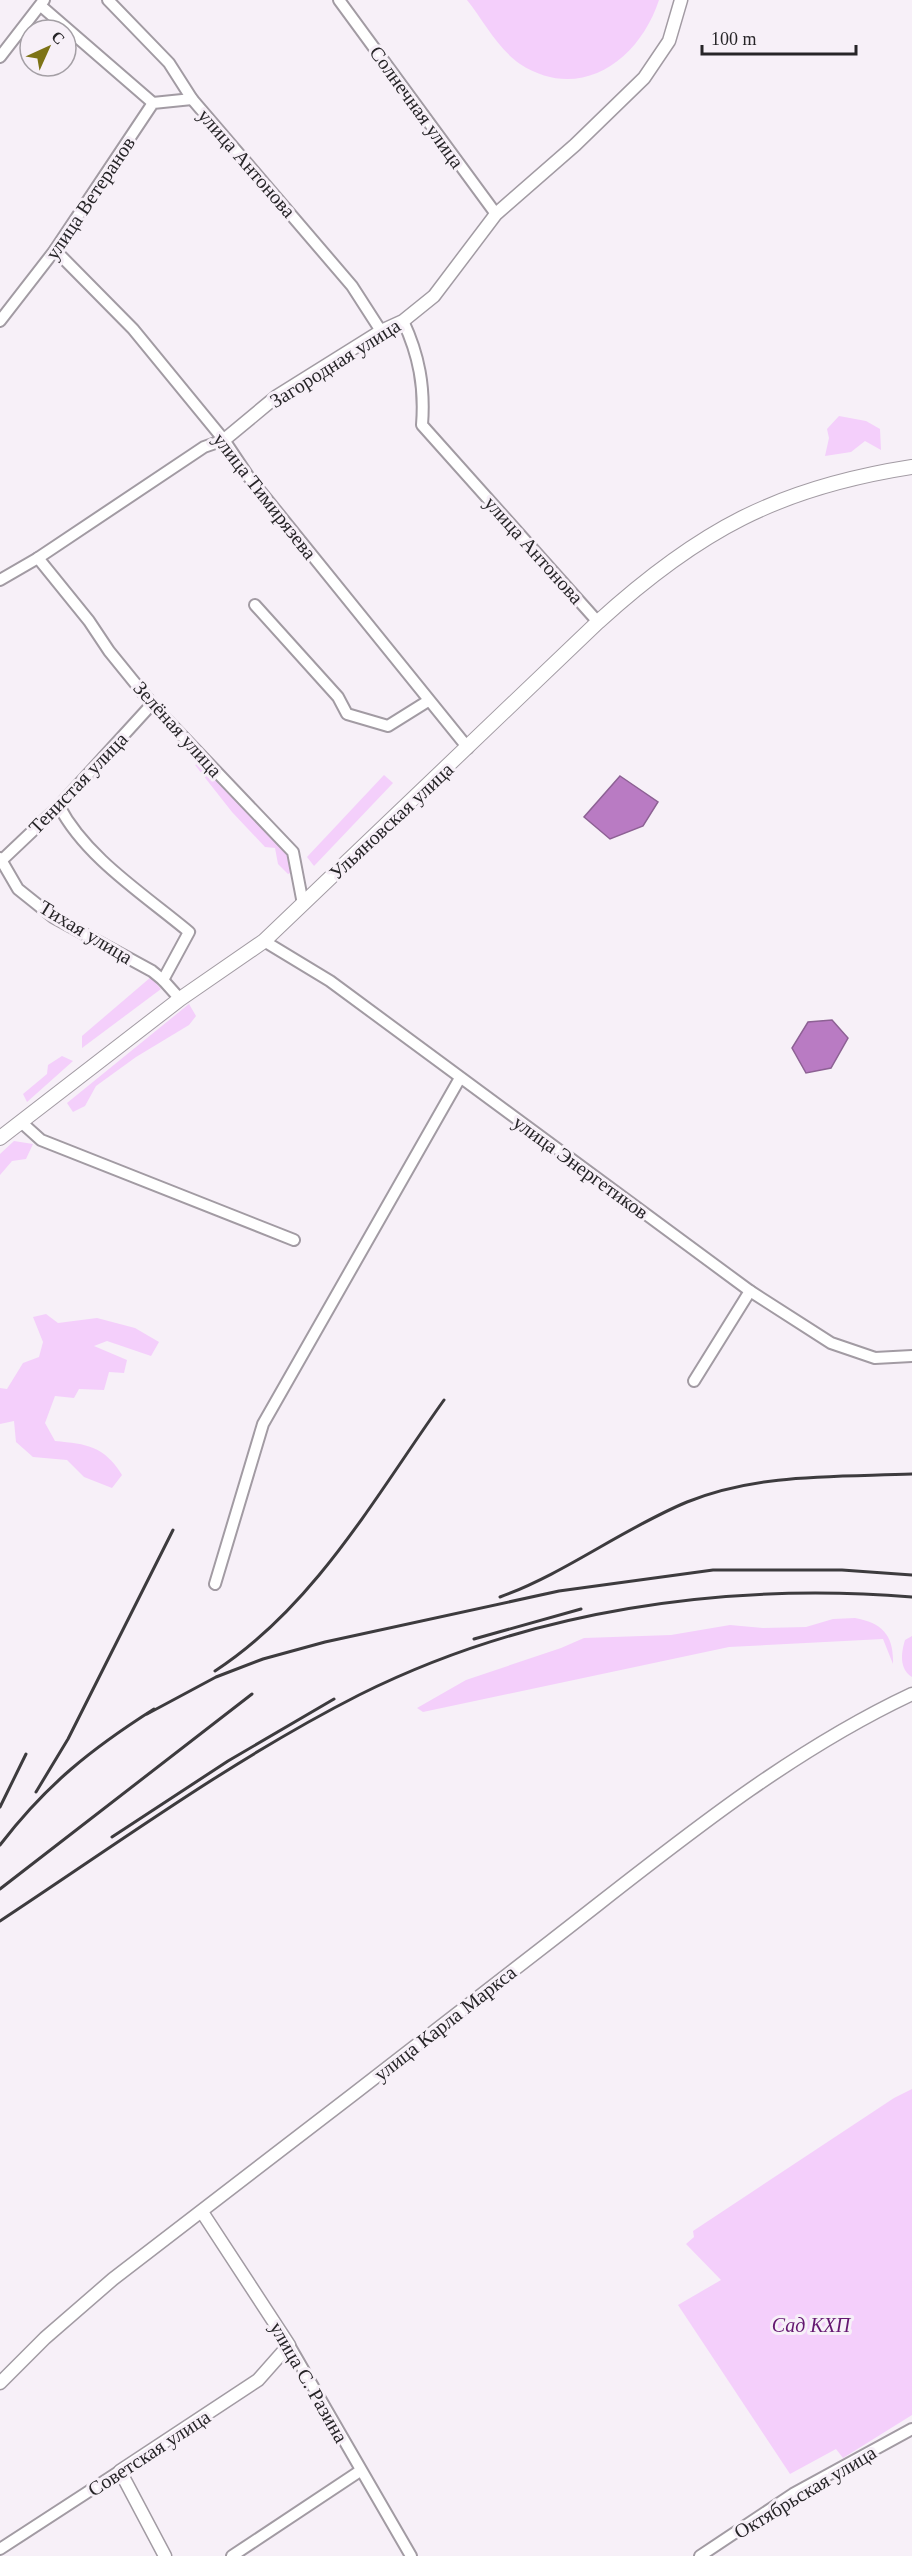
<svg xmlns="http://www.w3.org/2000/svg" width="912" height="2556" viewBox="0 0 912 2556" font-family="Georgia,serif">
	<rect width="100%" height="100%" fill="#f7f0f8"/>
	<g fill="#f4cffb">
		<path d="M467 0H659C639 61 580 103 520 64 498 49 483 20 467 0Z"/>
		<path d="M839 416 866 421 880 429 881 450 865 441 851 452 825 456 829 438 827 429Z"/>
		<path d="M202 762 285 849 293 872 288 874 278 864 275 848 265 847 232 812 195 765Z"/>
		<path d="M384 775 393 783 314 866 307 857Z"/>
		<path d="M151 977 161 989 82 1048V1036Z"/>
		<path d="M189 1004 196 1016 189 1025 136 1057 96 1086 85 1106 73 1112 67 1103Z"/>
		<path d="M62 1056 73 1061 27 1102 23 1094 47 1074 48 1065Z"/>
		<path d="M14 1141 33 1144 26 1159 12 1161 0 1175V1154Z"/>
		<path d="M46 1314 58 1323 97 1318 135 1328 159 1342 151 1356 107 1341 94 1346 127 1360 124 1373 109 1372 104 1390 79 1389 74 1398 55 1396 45 1423 55 1441C87 1444 104 1446 122 1475L112 1488 84 1477 67 1460 33 1457 16 1442 14 1421 0 1424V1388L7 1389 23 1363 39 1357 43 1342 33 1317Z"/>
		<path d="M855 1618C883 1623 894 1636 893 1664L883 1639 729 1647 423 1712 417 1708 466 1680 561 1648 584 1638 671 1635 730 1625 763 1628 806 1627 833 1619Z"/>
		<path d="M912 1636V1677C899 1669 901 1653 905 1640Z"/>
		<path d="M912 2089V2415L843 2458 836 2449 790 2474 678 2305 721 2280 686 2244 694 2237 693 2231 894 2098Z"/>
	</g>
	<g fill="#b97bc3" stroke="#8d6194" stroke-width="1.5">
		<path d="M620 776 658 802 643 826 610 839 584 817Z"/>
		<path d="M832 1020 848 1038 831 1068 806 1073 792 1048 808 1022Z"/>
	</g>
	<g fill="none" stroke-linecap="round" stroke-linejoin="round">
		<defs>
			<g id="minor">
				<path d="M108 0 169 63 192 99 352 286 381 331"/>
				<path d="M339 0 496 214"/>
				<path d="M41 6 153 103"/>
				<path d="M0 57 44 0"/>
				<path d="M55 250 133 329 224 440 248 476 468 748"/>
				<path d="M0 321 55 250 153 103 192 99"/>
				<path d="M403 321C419 355 425 387 422 425L598 622"/>
				<path d="M38 558 89 621 109 651 152 704 293 852 303 904"/>
				<path d="M0 580 38 558 204 447 224 440"/>
				<path d="M255 605 338 697 347 714 388 726 428 701"/>
				<path d="M59 806C86 858 145 895 189 932L163 980"/>
				<path d="M0 858 18 889 53 917 152 971 163 980 180 999"/>
				<path d="M2 860 59 806 152 704"/>
				<path d="M264 941 330 981 750 1291 831 1343 875 1358 912 1356"/>
				<path d="M21 1122 41 1140 294 1240"/>
				<path d="M694 1381 750 1291"/>
				<path d="M215 1584 263 1424 460 1078"/>
				<path d="M289 2345 411 2556"/>
				<path d="M0 2549 120 2471"/>
				<path d="M232 2556 360 2471"/>
				<path d="M700 2556 793 2494 912 2429"/>
			</g>
			<g id="tertiary">
				<path d="M224 440 277 396 381 331 403 321 434 296 496 214 575 145 644 78 669 41 681 0"/>
				<path d="M0 2383 45 2338 113 2279C260 2167 405 2054 551 1941 666 1852 780 1756 912 1694"/>
				<path d="M165 2556 120 2471 258 2380 289 2345 202 2212"/>
			</g>
			<path id="secondary" d="M0 1138 180 999 264 941 598 622C698 531 777 488 912 467"/>
		</defs>
		<use href="#minor" stroke="#a29ba3" stroke-width="14"/>
		<use href="#tertiary" stroke="#a29ba3" stroke-width="15"/>
		<use href="#secondary" stroke="#a29ba3" stroke-width="16"/>
		<use href="#minor" stroke="#fff" stroke-width="10"/>
		<use href="#tertiary" stroke="#fff" stroke-width="12"/>
		<use href="#secondary" stroke="#fff" stroke-width="14"/>
		<g stroke="#3d3b3e" stroke-width="3">
			<path d="M500 1597C566 1573 622 1529 687 1502 759 1473 836 1477 912 1474"/>
			<path d="M474 1639 581 1609"/>
			<path d="M215 1671C315 1606 376 1495 444 1400"/>
			<path d="M147 1714 216 1677 263 1659 325 1642 559 1591 713 1570H842L912 1575"/>
			<path d="M36 1792 68 1739 173 1530"/>
			<path d="M0 1807 26 1754"/>
			<path d="M112 1837 228 1761 334 1699"/>
			<path d="M0 1845C46 1785 91 1749 154 1709"/>
			<path d="M0 1889 252 1694"/>
			<path d="M0 1921C117 1844 233 1759 359 1695 529 1610 724 1582 912 1597"/>
		</g>
	</g>
	<g text-anchor="middle" dominant-baseline="central" stroke-width="6" stroke-linejoin="round" paint-order="stroke">
		<g font-size="20" fill="#272528" stroke="#f7f0f8">
			<text transform="translate(417 107) rotate(54)">Солнечная улица</text>
			<text transform="translate(247 163) rotate(49)">улица Антонова</text>
			<text transform="translate(90 198) rotate(-56)">улица Ветеранов</text>
			<text transform="translate(335 363) rotate(-32)">Загородная улица</text>
			<text transform="translate(265 496) rotate(52)">улица Тимирязева</text>
			<text transform="translate(534 550) rotate(48)">улица Антонова</text>
			<text transform="translate(178 729) rotate(48)">Зелёная улица</text>
			<text transform="translate(78 783) rotate(-46)">Тенистая улица</text>
			<text transform="translate(391 821) rotate(-43)">Ульяновская улица</text>
			<text transform="translate(86 932) rotate(31)">Тихая улица</text>
			<text transform="translate(581 1167) rotate(36)">улица Энергетиков</text>
			<text transform="translate(445 2023) rotate(-38)">улица Карла Маркса</text>
			<text transform="translate(309 2382) rotate(60)">улица С. Разина</text>
			<text transform="translate(149 2453) rotate(-33)">Советская улица</text>
			<text transform="translate(805 2492) rotate(-31)">Октябрьская улица</text>
		</g>
		<g font-size="20" font-style="italic" fill="#641870" stroke="#f7f0f8">
			<text x="811" y="2325">Сад КХП</text>
		</g>
	</g>
	<g transform="translate(48 48) rotate(45)"><circle r="28" fill="#f7f0f8" stroke="#a49fa5" stroke-width="1.5"/>
	<path d="M0-4.5L10 22L0 15L-10 22Z" fill="#7d7316"/>
	<text y="-9" font-size="16" font-weight="bold" text-anchor="middle" fill="#272528">С</text>
	</g>
	<path d="M702 45v9h154v-9" fill="none" stroke="#272528" stroke-width="3"/>
	<text x="711" y="45" font-size="18" fill="#272528" stroke="#f7f0f8" stroke-width="4.5" paint-order="stroke">100 m</text>
</svg>
